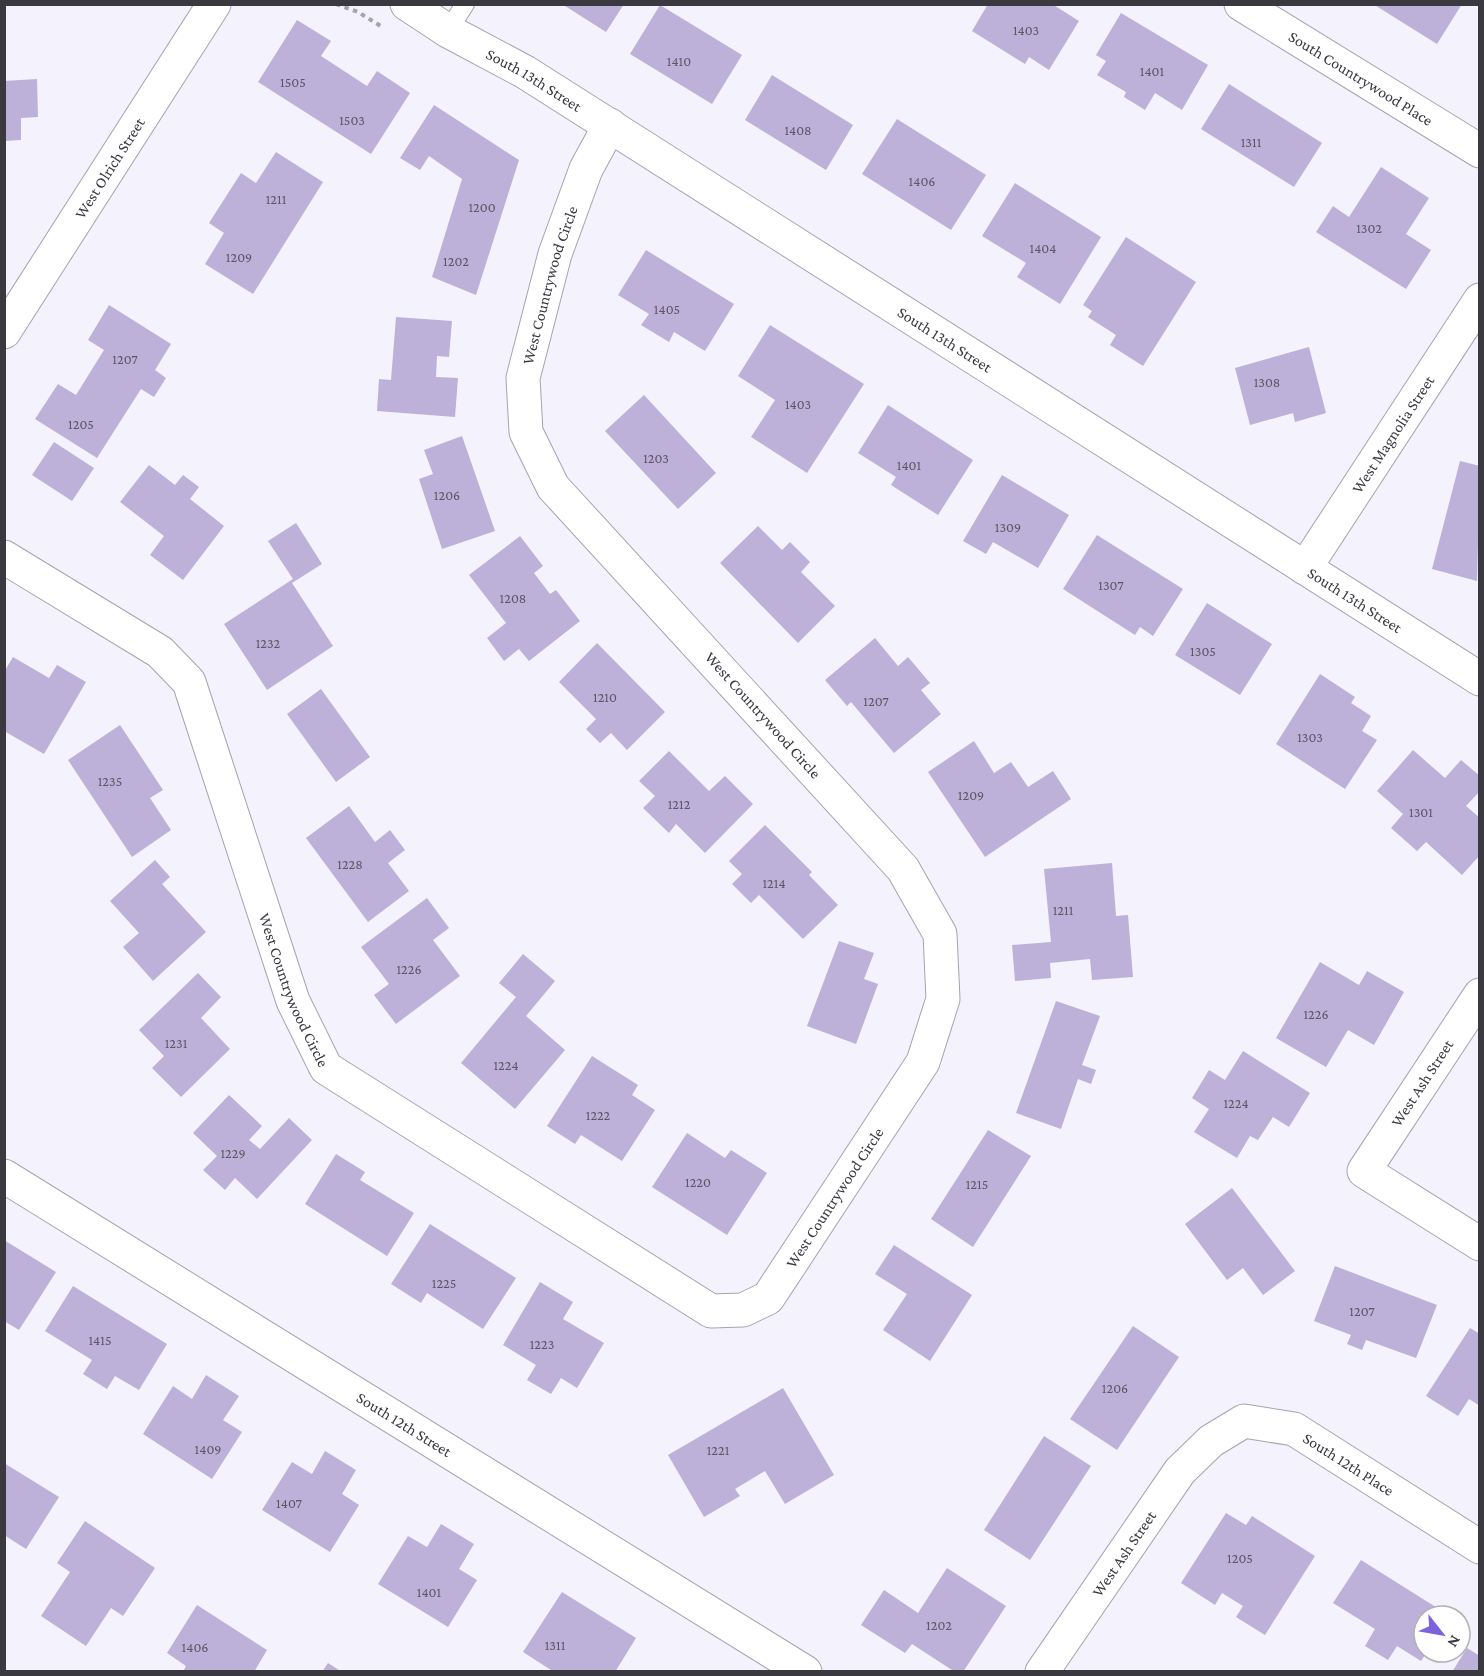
<svg xmlns="http://www.w3.org/2000/svg" width="1484" height="1676" viewBox="0 0 1484 1676" font-family="'Crimson Pro',serif">
	<rect width="100%" height="100%" fill="#f4f2fc"/>
	<g fill="#bdb1da">
		<path d="M562 4H624L606 32Z"/>
		<path d="M988 4H1052L1079 21 1049 70 1029 57 1025 64 972 31Z"/>
		<path d="M1373 4H1462L1437 44Z"/>
		<path d="M660 5 742 55 712 104 630 54Z"/>
		<path d="M1121 13 1208 65 1182 110 1155 93 1145 110 1124 97 1126 92 1097 75 1106 61 1096 55Z"/>
		<path d="M297 20 331 41 321 56 367 86 377 71 410 93 371 154 258 82Z"/>
		<path d="M772 75 853 125 826 170 745 120Z"/>
		<path d="M37 79 38 117 21 118V140L4 141V81Z"/>
		<path d="M1229 84 1322 143 1294 187 1201 129Z"/>
		<path d="M434 105 519 160 476 295 432 277 462 179 429 156 420 170 400 158Z"/>
		<path d="M897 119 986 175 951 230 862 174Z"/>
		<path d="M276 152 323 182 253 294 205 264 224 233 209 223 241 173 256 183Z"/>
		<path d="M1381 167 1429 198 1406 234 1431 250 1406 289 1316 232 1333 206 1349 217Z"/>
		<path d="M1015 183 1101 237 1060 304 1017 277 1026 263 982 236Z"/>
		<path d="M1126 237 1196 282 1143 366 1110 345 1116 335 1088 317 1092 311 1083 305Z"/>
		<path d="M646 250 734 304 705 351 674 332 669 342 641 325 649 314 618 295Z"/>
		<path d="M109 305 171 344 155 370 166 378 154 397 141 389 97 458 35 419 58 384 76 395 104 350 88 340Z"/>
		<path d="M396 317 452 321 449 357 437 356 436 377 458 378 455 417 377 411 379 379 391 380Z"/>
		<path d="M770 325 864 384 807 473 751 437 775 400 738 376Z"/>
		<path d="M1309 347 1326 413 1295 422 1293 413 1250 425 1235 368Z"/>
		<path d="M644 395 716 473 678 509 605 431Z"/>
		<path d="M888 405 973 460 938 515 891 485 896 477 858 453Z"/>
		<path d="M462 436 495 531 442 549 419 479 433 474 424 450Z"/>
		<path d="M54 442 94 468 72 501 32 475Z"/>
		<path d="M1460 461 1480 466 1477 581 1432 569Z"/>
		<path d="M149 465 175 485 183 475 199 487 190 499 224 526 183 580 150 555 164 536 120 502Z"/>
		<path d="M1002 475 1069 515 1038 568 993 542 986 554 963 541Z"/>
		<path d="M296 523 322 564 292 583 333 646 267 690 224 624 293 579 268 541Z"/>
		<path d="M758 526 782 550 790 542 810 562 801 572 835 606 798 643 720 563Z"/>
		<path d="M1097 535 1183 589 1153 636 1140 627 1135 635 1063 589Z"/>
		<path d="M520 536 543 566 534 573 550 594 556 590 580 621 529 661 519 649 504 661 487 638 506 623 469 575Z"/>
		<path d="M1207 603 1272 644 1240 695 1175 655Z"/>
		<path d="M875 638 898 666 908 657 930 683 921 690 941 714 894 753 851 702 847 706 825 680Z"/>
		<path d="M597 643 665 712 627 750 611 733 600 743 586 729 596 719 559 682Z"/>
		<path d="M13 657 49 678 57 665 86 682 44 754 4 731V672Z"/>
		<path d="M1320 674 1355 697 1351 703 1371 716 1362 731 1377 740 1345 789 1276 744Z"/>
		<path d="M321 689 370 757 336 782 287 714Z"/>
		<path d="M120 725 163 790 150 798 171 830 132 857 68 760Z"/>
		<path d="M974 741 994 773 1011 762 1028 787 1053 771 1071 799 985 857 928 772Z"/>
		<path d="M1413 750 1445 778 1461 760 1480 776V791L1466 806 1480 818V855L1462 875 1426 842 1417 851 1391 828 1403 814 1377 791Z"/>
		<path d="M669 751 709 791 725 776 753 804 705 853 676 824 669 833 643 808 655 796 639 781Z"/>
		<path d="M349 806 375 842 390 830 405 850 388 863 409 891 368 922 306 838Z"/>
		<path d="M765 825 812 872 809 875 838 905 803 939 759 895 751 903 732 884 742 874 729 861Z"/>
		<path d="M155 860 170 877 162 884 206 932 153 981 123 947 139 933 110 901Z"/>
		<path d="M1112 863 1116 916 1128 915 1133 977 1092 980 1090 959 1050 963 1051 978 1015 981 1012 945 1051 942 1044 869Z"/>
		<path d="M427 898 449 928 433 940 460 976 396 1024 374 995 389 984 361 947Z"/>
		<path d="M839 941 874 953 864 979 878 984 856 1044 807 1026Z"/>
		<path d="M523 954 555 981 526 1016 565 1050 515 1109 461 1063 516 997 499 983Z"/>
		<path d="M1320 962 1359 985 1367 971 1404 992 1374 1045 1348 1030 1326 1067 1276 1038Z"/>
		<path d="M198 973 221 997 201 1018 230 1049 181 1097 152 1068 164 1056 139 1030Z"/>
		<path d="M1056 1001 1100 1016 1082 1065 1096 1070 1091 1084 1078 1079 1061 1129 1016 1113Z"/>
		<path d="M1243 1051 1310 1093 1289 1127 1273 1117 1258 1140 1250 1136 1237 1158 1194 1132 1209 1109 1192 1098 1209 1070 1225 1080Z"/>
		<path d="M592 1056 638 1085 632 1095 655 1110 622 1161 581 1135 575 1144 547 1126Z"/>
		<path d="M229 1095 262 1126 249 1140 260 1149 289 1118 312 1140 257 1199 235 1178 225 1190 203 1170 217 1156 193 1133Z"/>
		<path d="M988 1130 1031 1156 973 1247 931 1219Z"/>
		<path d="M687 1133 725 1158 731 1150 767 1173 727 1235 652 1187Z"/>
		<path d="M336 1154 365 1172 360 1180 414 1213 387 1256 305 1204Z"/>
		<path d="M1232 1188 1295 1271 1263 1295 1243 1268 1227 1280 1185 1224Z"/>
		<path d="M430 1224 516 1278 483 1329 427 1293 421 1303 391 1284Z"/>
		<path d="M4 1240 56 1272 19 1330 4 1321Z"/>
		<path d="M894 1245 972 1295 930 1361 883 1330 907 1294 875 1274Z"/>
		<path d="M1335 1266 1437 1305 1416 1358 1366 1340 1362 1350 1347 1344 1351 1335 1314 1321Z"/>
		<path d="M540 1282 573 1302 563 1319 604 1343 577 1388 561 1378 551 1394 527 1380 536 1365 503 1345Z"/>
		<path d="M73 1286 167 1344 139 1390 115 1376 107 1389 83 1374 92 1360 45 1331Z"/>
		<path d="M1133 1326 1179 1357 1117 1450 1070 1419Z"/>
		<path d="M1470 1328 1480 1334V1406L1469 1399 1458 1416 1426 1396Z"/>
		<path d="M206 1375 239 1396 223 1420 242 1432 212 1479 143 1434 173 1386 192 1399Z"/>
		<path d="M783 1388 834 1475 785 1504 765 1471 735 1489 740 1496 704 1517 668 1455Z"/>
		<path d="M1044 1436 1091 1466 1030 1560 984 1530Z"/>
		<path d="M325 1451 356 1470 342 1494 359 1505 330 1552 262 1510 292 1462 312 1474Z"/>
		<path d="M4 1463 59 1497 26 1549 4 1535Z"/>
		<path d="M1226 1513 1246 1525 1252 1516 1315 1556 1265 1635 1236 1617 1243 1606 1222 1593 1215 1605 1181 1583Z"/>
		<path d="M85 1521 155 1568 123 1616 111 1608 86 1646 41 1616 70 1572 57 1563Z"/>
		<path d="M441 1524 474 1544 459 1569 477 1580 448 1627 378 1584 408 1536 427 1547Z"/>
		<path d="M1361 1560 1450 1616H1424V1652H1427L1421 1661 1397 1646 1388 1660 1365 1646 1375 1629 1333 1603Z"/>
		<path d="M947 1568 1006 1606 963 1672H955L912 1644 905 1653 861 1625 884 1590 918 1613Z"/>
		<path d="M562 1592 636 1638 615 1672H554L523 1652Z"/>
		<path d="M197 1605 267 1650 254 1672H183L186 1666 167 1653Z"/>
		<path d="M1467 1648 1480 1656V1672H1452Z"/>
		<path d="M328 1663 342 1672H322Z"/>
	</g>
	<g fill="none" stroke-linecap="round" stroke-linejoin="round">
		<defs>
			<path id="service" d="M448 31 465 4"/>
			<g id="minor">
				<path id="s1" d="M1241 4 1480 151"/>
				<path id="s2" d="M4 557 160 652 189 682 293 1001 326 1068 711 1311 743 1310 768 1298 923 1062 943 999 940 934 903 869 553 487 526 432 523 378 555 254 586 169 610 125"/>
				<path id="s3" d="M1305 568 1480 300"/>
				<path d="M1480 995 1364 1171 1480 1244"/>
				<path id="s4" d="M4 1176 805 1672"/>
				<path id="s5" d="M1042 1672 1180 1471 1211 1441 1244 1421 1294 1429 1480 1547"/>
			</g>
			<g id="tertiary">
				<path id="s6" d="M407 4 448 31 525 72 1480 679"/>
				<path id="s7" d="M4 332 214 4"/>
			</g>
		</defs>
		<use href="#service" stroke="#a7a2b3" stroke-width="20"/>
		<use href="#minor" stroke="#a7a2b3" stroke-width="35"/>
		<use href="#tertiary" stroke="#a7a2b3" stroke-width="35"/>
		<path stroke="#a5a3ac" stroke-width="4" stroke-dasharray="4.5 4.5" stroke-linecap="butt" d="M336 4 358 12 384 28"/>
		<use href="#service" stroke="#fff" stroke-width="18"/>
		<use href="#minor" stroke="#fff" stroke-width="33"/>
		<use href="#tertiary" stroke="#fff" stroke-width="33"/>
	</g>
	<g text-anchor="middle" dominant-baseline="central" stroke-width="5" stroke-linejoin="round" paint-order="stroke">
		<g font-size="14" fill="#5c5766">
			<text x="1026" y="30">1403</text>
			<text x="679" y="61">1410</text>
			<text x="1152" y="71">1401</text>
			<text x="293" y="82">1505</text>
			<text x="352" y="120">1503</text>
			<text x="798" y="130">1408</text>
			<text x="1251" y="142">1311</text>
			<text x="922" y="181">1406</text>
			<text x="276" y="199">1211</text>
			<text x="482" y="207">1200</text>
			<text x="1369" y="228">1302</text>
			<text x="1043" y="248">1404</text>
			<text x="239" y="257">1209</text>
			<text x="456" y="261">1202</text>
			<text x="667" y="309">1405</text>
			<text x="125" y="359">1207</text>
			<text x="1267" y="382">1308</text>
			<text x="798" y="404">1403</text>
			<text x="81" y="424">1205</text>
			<text x="656" y="458">1203</text>
			<text x="909" y="465">1401</text>
			<text x="447" y="495">1206</text>
			<text x="1008" y="527">1309</text>
			<text x="1111" y="585">1307</text>
			<text x="513" y="598">1208</text>
			<text x="268" y="643">1232</text>
			<text x="1203" y="651">1305</text>
			<text x="605" y="697">1210</text>
			<text x="876" y="701">1207</text>
			<text x="1310" y="737">1303</text>
			<text x="110" y="781">1235</text>
			<text x="971" y="795">1209</text>
			<text x="679" y="804">1212</text>
			<text x="1421" y="812">1301</text>
			<text x="350" y="864">1228</text>
			<text x="774" y="883">1214</text>
			<text x="1063" y="910">1211</text>
			<text x="409" y="969">1226</text>
			<text x="1316" y="1014">1226</text>
			<text x="176" y="1043">1231</text>
			<text x="506" y="1065">1224</text>
			<text x="1236" y="1103">1224</text>
			<text x="598" y="1115">1222</text>
			<text x="233" y="1153">1229</text>
			<text x="698" y="1182">1220</text>
			<text x="977" y="1184">1215</text>
			<text x="444" y="1283">1225</text>
			<text x="1362" y="1311">1207</text>
			<text x="100" y="1340">1415</text>
			<text x="542" y="1344">1223</text>
			<text x="1115" y="1388">1206</text>
			<text x="208" y="1449">1409</text>
			<text x="718" y="1450">1221</text>
			<text x="289" y="1503">1407</text>
			<text x="1240" y="1558">1205</text>
			<text x="429" y="1592">1401</text>
			<text x="939" y="1625">1202</text>
			<text x="555" y="1645">1311</text>
			<text x="195" y="1647">1406</text>
		</g>
		<g font-size="16" fill="#3b3940" stroke="#fff">
			<text stroke="none"><textPath href="#s1" startOffset="141">South Countrywood Place</textPath></text>
			<text stroke="none"><textPath href="#s6" startOffset="148">South 13th Street</textPath></text>
			<text stroke="none"><textPath href="#s7" startOffset="195">West Olrich Street</textPath></text>
			<text stroke="none"><textPath href="#s2" startOffset="2368">West Countrywood Circle</textPath></text>
			<text stroke="none"><textPath href="#s6" startOffset="634">South 13th Street</textPath></text>
			<text stroke="none"><textPath href="#s3" startOffset="160">West Magnolia Street</textPath></text>
			<text stroke="none"><textPath href="#s6" startOffset="1120">South 13th Street</textPath></text>
			<text transform="translate(763 715) rotate(48)">West Countrywood Circle</text>
			<text stroke="none"><textPath href="#s2" startOffset="550">West Countrywood Circle</textPath></text>
			<text transform="translate(1422 1083) rotate(-57)">West Ash Street</text>
			<text stroke="none"><textPath href="#s2" startOffset="1270">West Countrywood Circle</textPath></text>
			<text stroke="none"><textPath href="#s4" startOffset="471">South 12th Street</textPath></text>
			<text stroke="none"><textPath href="#s5" startOffset="441">South 12th Place</textPath></text>
			<text stroke="none"><textPath href="#s5" startOffset="144">West Ash Street</textPath></text>
		</g>
	</g>
	<rect width="1484" height="1676" fill="none" stroke="#3b3940" stroke-width="12"/>
	<g transform="translate(1442 1634) rotate(121)"><circle r="28" fill="#ffffff" stroke="#b1b0b3" stroke-width="1.5"/>
	<path d="M0-4.5L10 22L0 15L-10 22Z" fill="#7d62dc"/>
	<text y="-9" font-size="16" font-weight="bold" text-anchor="middle" fill="#3b3940">N</text>
	</g>
</svg>
